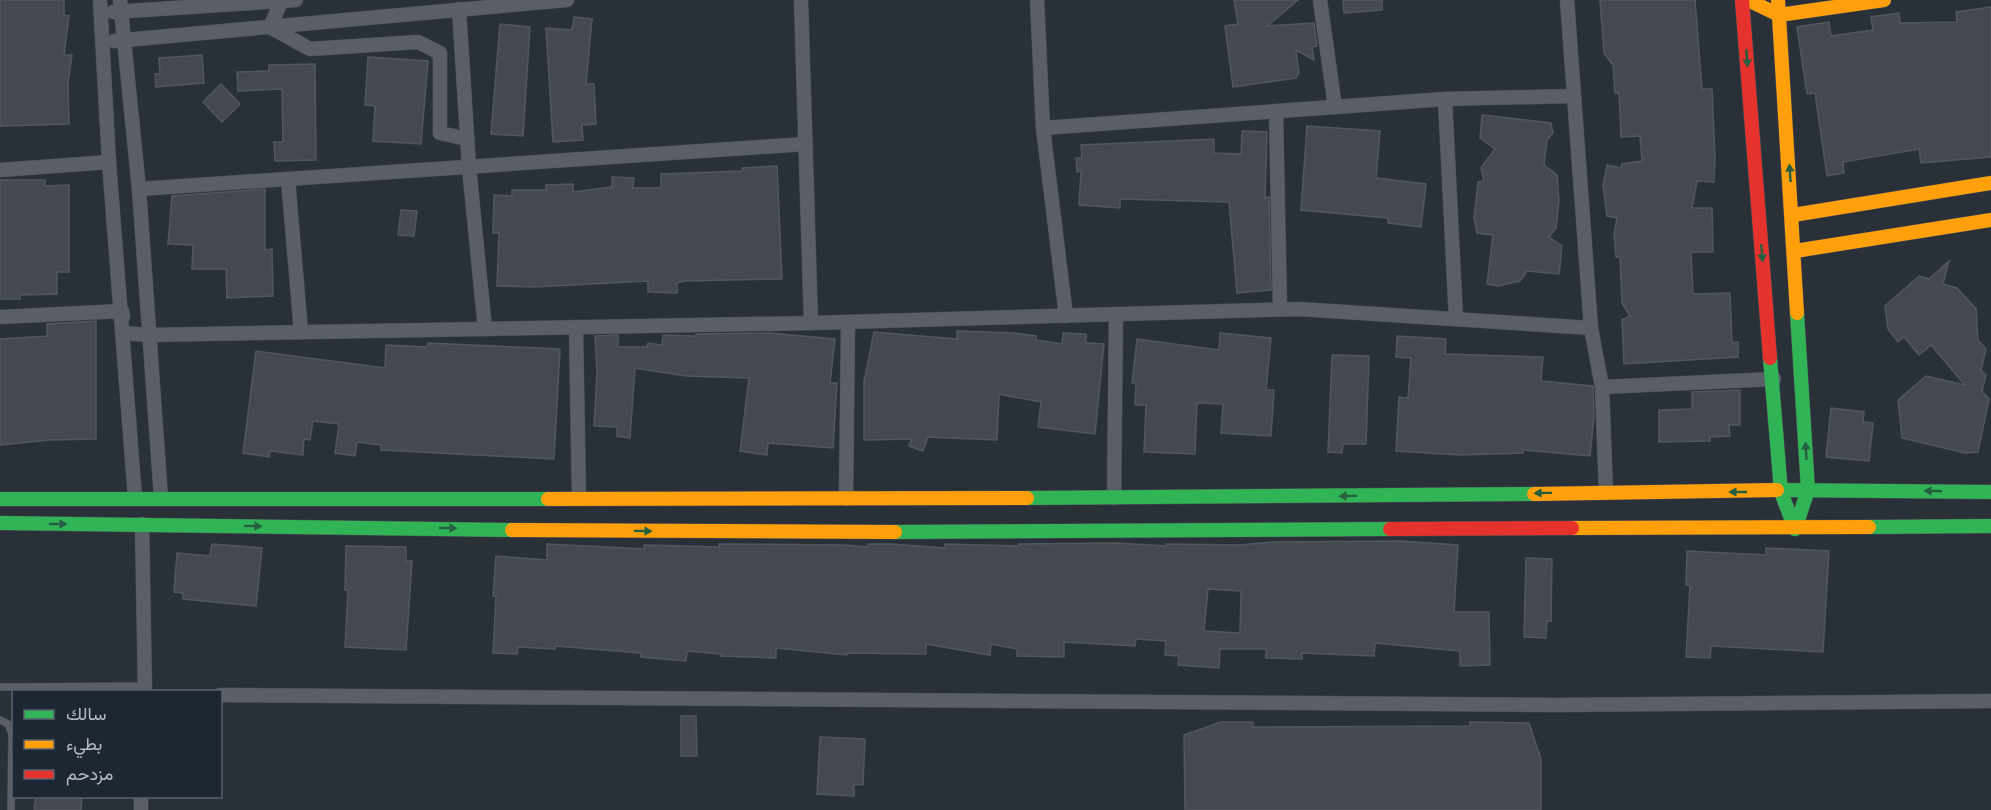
<svg xmlns="http://www.w3.org/2000/svg" width="1991" height="810" viewBox="0 0 1991 810" font-family="'Varela Round',Vazirmatn,sans-serif">
	<rect width="100%" height="100%" fill="#2a3038"/>
	<g fill="#444950" stroke="#52575f" stroke-width="1.5" fill-rule="evenodd">
		<path d="M0 0H64V15L69 16 64 55H72L68 82 69 124 0 126Z"/>
		<path d="M1234 0H1298L1267 26 1314 23 1317 46 1312 47 1314 60 1296 50 1299 73 1296 78 1233 87 1225 26 1238 24Z"/>
		<path d="M1343 0H1382V10L1344 13Z"/>
		<path d="M1600 0H1695L1702 89H1712L1715 158 1714 182 1697 181 1692 208H1712L1713 252H1691L1693 294 1730 293 1732 343 1738 342V357L1624 364 1622 320 1630 316 1622 303 1620 257H1616L1614 234 1617 218 1607 216 1603 185 1607 165 1621 168 1622 164 1642 161 1640 136 1621 137 1619 93H1615L1613 65 1604 53Z"/>
		<path d="M1991 7V157L1921 163 1919 149 1843 162 1844 173 1827 176 1815 93 1807 94 1797 27 1829 22 1831 36 1873 30 1871 17 1899 13 1900 23 1957 22 1956 12Z"/>
		<path d="M574 17 592 19 586 84H594L596 124 582 125 583 140 553 142 546 28 572 30Z"/>
		<path d="M500 24 530 27 523 136 491 134Z"/>
		<path d="M202 55 204 83 156 87 155 74H160L159 58Z"/>
		<path d="M368 57 428 61 421 144 373 141 375 106 365 105Z"/>
		<path d="M315 64 316 160 275 161 274 142H283L282 89 238 91 237 72 269 71V65Z"/>
		<path d="M221 84 240 104 222 122 203 102Z"/>
		<path d="M1482 115 1551 123 1553 133 1547 140 1544 165 1557 175 1559 201 1556 228 1549 237 1562 246 1559 274 1527 271 1520 281 1498 286 1487 284 1493 235 1477 233 1474 218 1478 182 1484 181 1481 168 1495 149 1480 138Z"/>
		<path d="M1307 126 1380 131 1376 178 1426 184 1421 227 1388 223V218L1301 210Z"/>
		<path d="M1242 131 1267 132 1265 198 1269 197 1271 290 1237 293 1229 202 1120 199V208L1079 205 1081 171 1077 172 1076 158H1082L1081 145 1214 139V153L1241 154Z"/>
		<path d="M777 166 782 279 683 281 677 283V293L648 292V281L534 287 497 286 499 233H493L494 195 512 196V190H546V185L573 184V192L612 187V177L634 178 633 188H661V174L742 171V168Z"/>
		<path d="M0 180H45V186L69 185V272H57V294L20 295V299H0Z"/>
		<path d="M265 189V250L272 249 273 296 227 298 226 269H192L193 245 168 244 172 196Z"/>
		<path d="M401 210 417 211 414 236 398 235Z"/>
		<path d="M1949 261 1943 284 1957 288 1976 309 1978 340 1986 349 1981 370 1986 375 1982 391 1989 399 1978 452 1965 453 1902 438 1898 400 1926 376 1965 385 1931 345 1919 355 1904 337 1898 342 1888 329 1885 306 1919 276 1929 279Z"/>
		<path d="M96 321V439L49 440 0 445V339L47 336V324Z"/>
		<path d="M957 331 1015 333 1036 336V340L1062 344 1063 333 1086 334V343L1104 344 1095 434 1038 427 1041 402 999 394 997 440 928 437 923 451 909 446 912 439 864 440V382L874 332 957 339Z"/>
		<path d="M770 333 835 339 830 383H837L833 448 768 443 767 455 740 451 749 378 686 376 635 368 630 438 617 436V427L594 426 597 373 595 336 618 335V347H647L648 343 662 345 663 335 696 336V334Z"/>
		<path d="M1220 333 1271 338 1266 390H1274L1271 436 1221 433 1223 404 1197 403 1195 454 1144 452 1146 405H1135L1136 383H1132L1137 339 1219 350Z"/>
		<path d="M1397 336 1446 339 1445 354 1543 357 1541 381 1593 386 1594 416 1590 456 1523 450V453L1460 455 1396 451 1399 397 1408 398 1411 358 1396 357Z"/>
		<path d="M428 343 560 349 554 459 381 450V445L357 442 355 456 335 453 339 424 313 421 310 440 304 439 303 455 270 451 269 457 243 453 256 351 385 368 386 345 428 347Z"/>
		<path d="M1332 355 1369 356 1366 444H1343L1342 453 1328 452Z"/>
		<path d="M1740 390V425H1729L1730 436 1710 437V441L1659 442V410L1692 409V392Z"/>
		<path d="M1831 408 1864 412 1863 422 1873 423 1869 461 1826 457Z"/>
		<path d="M1400 541 1458 545 1454 612H1489L1490 665 1460 666V651L1375 643 1374 656 1302 653V659L1266 658V649H1220L1219 668 1178 665 1179 656 1165 655 1166 641 1136 639 1135 646 1064 642V657L1017 656V649L991 644 990 655 926 644V654L847 653V655L776 648V658L721 656V654L687 651 686 661 641 657V653L555 646V649L518 647 517 654 493 653 496 596H493L496 556 547 560V544L644 549V545L719 547V544L844 545 868 547V544H890L945 548V544L1019 546V544L1115 543 1166 546V544L1240 545 1271 542ZM1208 589 1241 591 1240 633 1204 631Z"/>
		<path d="M212 544 262 548 256 606 183 599V593L174 592 177 553 210 556Z"/>
		<path d="M346 546 406 547V561H412L406 650 345 647 348 590H345Z"/>
		<path d="M1766 548 1829 551 1823 652 1711 646 1710 658 1686 657 1690 586 1686 585 1687 551 1766 555Z"/>
		<path d="M1526 558 1552 559 1551 621H1547L1546 638 1524 637Z"/>
		<path d="M681 716H696L697 756H681Z"/>
		<path d="M1221 722H1253V727L1470 726V722L1529 723 1541 759V810H1185L1184 735Z"/>
		<path d="M820 737 865 739 863 785 854 784V796L817 794Z"/>
		<path d="M36 796H82L81 810H34Z"/>
	</g>
	<g fill="none" stroke-linecap="round" stroke-linejoin="round">
		<defs>
			<g id="lane">
				<path d="M0 687 146 686"/>
				<path d="M0 720 8 724 12 734 11 810"/>
			</g>
			<g id="street">
				<path d="M100 0 109 162 135 498"/>
				<path d="M120 0 139 189 161 498"/>
				<path d="M282 0 270 27 310 49 418 42 440 53V133L467 139"/>
				<path d="M801 0 811 323"/>
				<path d="M1037 0 1043 128 1066 316"/>
				<path d="M1320 0 1335 107"/>
				<path d="M1567 0 1591 328 1602 387 1606 492"/>
				<path d="M459 9 469 167 485 329"/>
				<path d="M113 12 296 0"/>
				<path d="M114 41 567 0"/>
				<path d="M1445 99 1456 319"/>
				<path d="M1276 111 1280 309"/>
				<path d="M1043 128 1445 99 1574 96"/>
				<path d="M0 170 109 162"/>
				<path d="M288 179 301 332"/>
				<path d="M139 189 805 144"/>
				<path d="M0 317 122 311 123 317"/>
				<path d="M576 327 579 499"/>
				<path d="M123 333 148 335 811 323 1299 309 1591 328"/>
				<path d="M1602 387 1774 379"/>
				<path d="M1114 498 1116 314"/>
				<path d="M846 499 848 322"/>
				<path d="M142 524 145 692"/>
				<path d="M220 695 1557 705 1991 701"/>
				<path d="M141 810V796"/>
			</g>
			<g id="fast">
				<path d="M1770 358 1781 492 1795 529"/>
				<path d="M1777 490 1991 492"/>
				<path d="M1027 498 1534 494"/>
				<path d="M0 499H548"/>
				<path d="M0 523 512 530"/>
				<path d="M1869 527 1991 526"/>
				<path d="M1795 529 1808 490 1797 313"/>
				<path d="M895 532 1390 529"/>
			</g>
			<g id="slow">
				<path d="M1748 0 1779 15 1884 0"/>
				<path d="M1778 0 1797 313"/>
				<path d="M1793 215 1991 183"/>
				<path d="M1795 251 1991 220"/>
				<path d="M1534 494 1777 490"/>
				<path d="M548 499 1027 498"/>
				<path d="M1572 528 1869 527"/>
				<path d="M512 530 895 532"/>
			</g>
			<g id="jam">
				<path d="M1742 0 1770 358"/>
				<path d="M1390 529 1572 528"/>
			</g>
		</defs>
		<use href="#lane" stroke="#484c53" stroke-width="8"/>
		<use href="#street" stroke="#484c53" stroke-width="15"/>
		<use href="#fast" stroke="#484c53" stroke-width="15"/>
		<use href="#slow" stroke="#484c53" stroke-width="15"/>
		<use href="#jam" stroke="#484c53" stroke-width="15"/>
		<use href="#lane" stroke="#5a5e66" stroke-width="7"/>
		<use href="#street" stroke="#5a5e66" stroke-width="14"/>
		<use href="#fast" stroke="#30b455" stroke-width="14"/>
		<use href="#slow" stroke="#ff9f0a" stroke-width="14"/>
		<use href="#jam" stroke="#e5322d" stroke-width="14"/>
	</g>
	<defs><path id="oneway-solid" d="M-6-.8H1V-3.2L6.5 0L1 3.2V.8H-6Z" transform="scale(1.5)"/></defs>
	<g fill="#255f41">
		<use href="#oneway-solid" transform="translate(1747 58) rotate(85)"/>
		<use href="#oneway-solid" transform="translate(1790 173) rotate(-94)"/>
		<use href="#oneway-solid" transform="translate(1762 253) rotate(85)"/>
		<use href="#oneway-solid" transform="translate(1806 451) rotate(-93)"/>
		<use href="#oneway-solid" transform="translate(1933 491) rotate(-179)"/>
		<use href="#oneway-solid" transform="translate(1738 492) rotate(-180)"/>
		<use href="#oneway-solid" transform="translate(1543 493) rotate(179)"/>
		<use href="#oneway-solid" transform="translate(1348 496) rotate(179)"/>
		<use href="#oneway-solid" transform="translate(58 524)"/>
		<use href="#oneway-solid" transform="translate(253 526) rotate(1)"/>
		<use href="#oneway-solid" transform="translate(448 528) rotate(1)"/>
		<use href="#oneway-solid" transform="translate(643 531) rotate(1)"/>
	</g>
	<rect x="12" y="690" width="210" height="108" fill="#1d2633" stroke="#59626f" stroke-width="1.5"/>
	<rect x="24" y="710" width="30" height="9" fill="#30b455" stroke="#59626f" stroke-width="1.5"/>
	<text x="66" y="720" font-size="18" fill="#b4bcc9">سالك</text>
	<rect x="24" y="740" width="30" height="9" fill="#ff9f0a" stroke="#59626f" stroke-width="1.5"/>
	<text x="66" y="750" font-size="18" fill="#b4bcc9">بطيء</text>
	<rect x="24" y="770" width="30" height="9" fill="#e5322d" stroke="#59626f" stroke-width="1.5"/>
	<text x="66" y="780" font-size="18" fill="#b4bcc9">مزدحم</text>
</svg>
